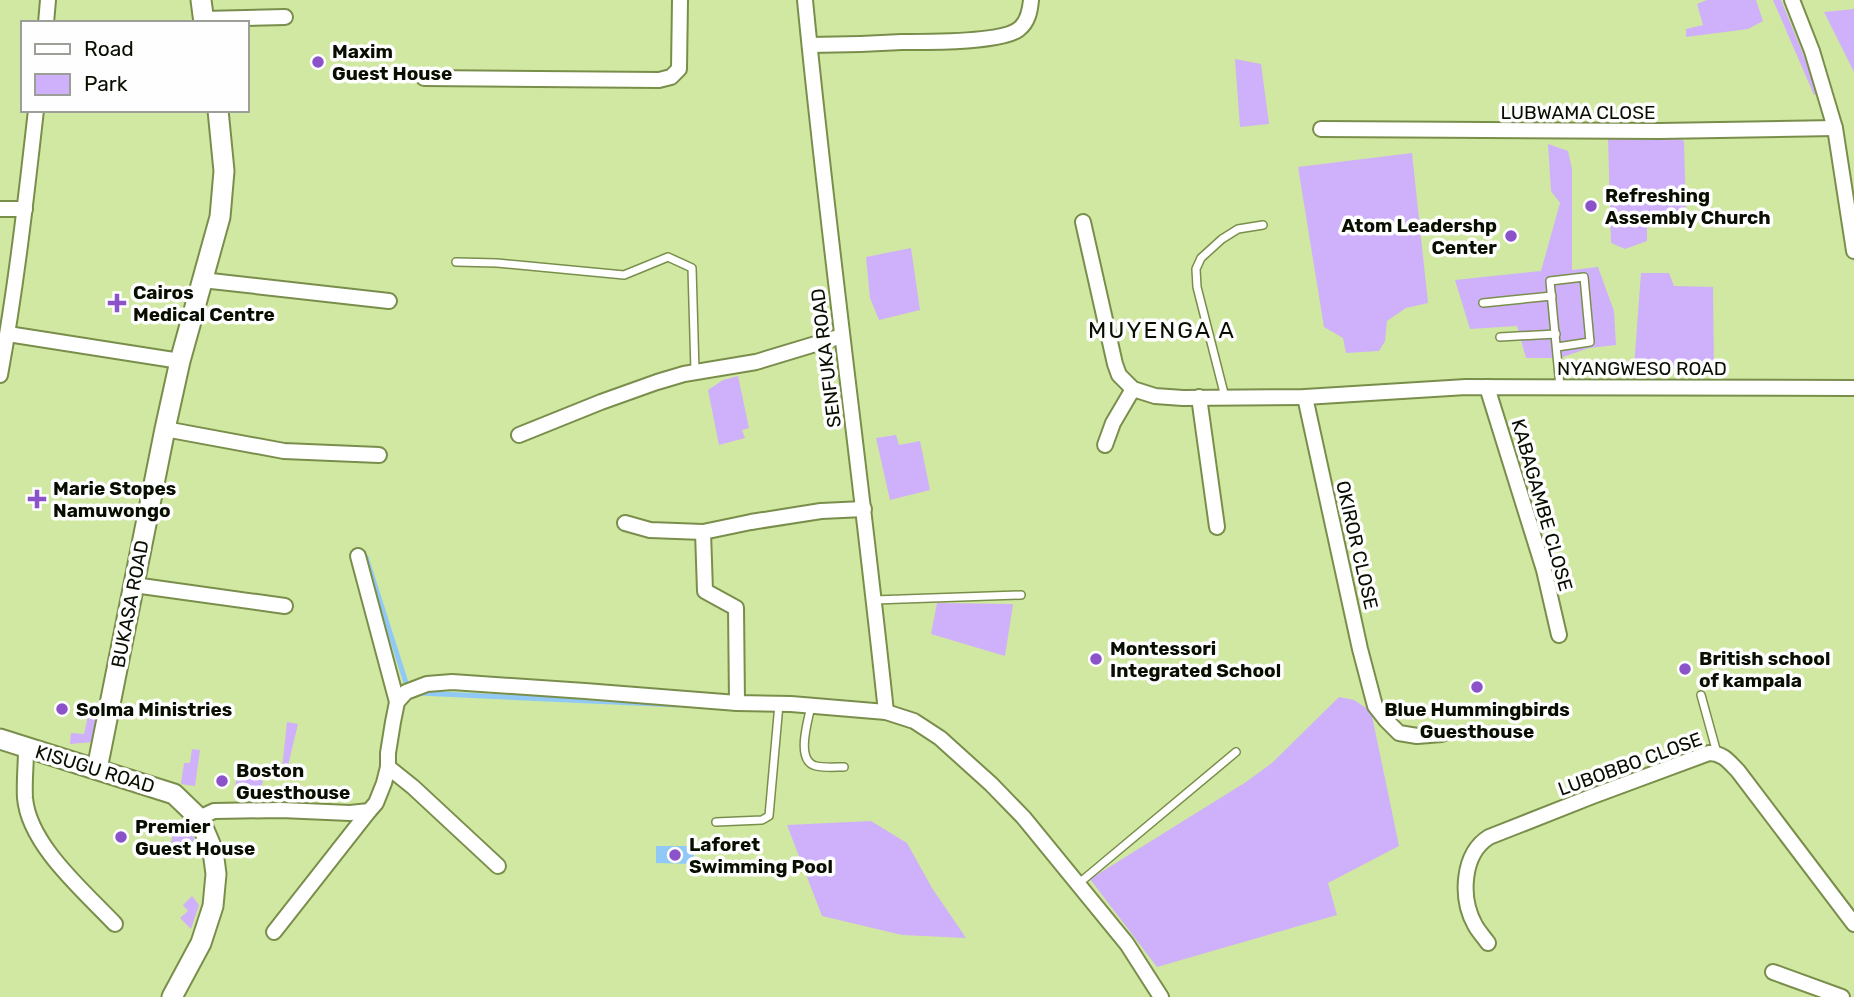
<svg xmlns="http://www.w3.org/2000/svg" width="1854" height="997" viewBox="0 0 1854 997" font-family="Rubik,sans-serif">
	<rect width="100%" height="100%" fill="#d1e8a2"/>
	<g fill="#cfb0fa">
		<path d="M1707 0H1756L1763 21 1748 29 1686 37V29L1703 25 1697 4Z"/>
		<path d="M1773 0H1781L1819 93 1814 95Z"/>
		<path d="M1854 9V72L1824 12Z"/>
		<path d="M1235 59 1261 64 1269 124 1240 127Z"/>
		<path d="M1667 133 1684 141 1686 217 1647 220V241L1625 249 1611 243 1608 138Z"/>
		<path d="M1548 144 1568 151 1572 169V270L1598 267 1614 311 1616 345 1589 348 1560 358H1526L1517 326 1470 329 1455 280 1541 271 1560 203 1551 191Z"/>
		<path d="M1412 153 1428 303 1406 308 1387 321 1385 341 1379 351 1346 353 1343 338 1324 327 1298 167Z"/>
		<path d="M911 248 920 310 879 320 870 298 866 257Z"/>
		<path d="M1641 273H1669L1674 286 1713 287 1714 370 1634 367Z"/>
		<path d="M738 376 749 428 742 430 745 438 719 445 708 390 723 380Z"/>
		<path d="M896 435 899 445 920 441 930 490 890 500 876 438Z"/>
		<path d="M937 603 1013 604 1005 656 931 634Z"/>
		<path d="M1339 697 1354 700 1371 711 1399 846 1328 883 1337 915 1157 967 1090 879 1246 782 1272 763Z"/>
		<path d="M90 707 99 709 93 742 70 744 71 733 84 734Z"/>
		<path d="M287 722 298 724 285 778H281Z"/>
		<path d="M192 749 200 750 195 786 181 784 184 763H190Z"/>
		<path d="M238 773 263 781 258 800 233 794Z"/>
		<path d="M179 820 195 839 192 842 187 838 174 859 169 856 173 831Z"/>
		<path d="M871 821 907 843 932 888 966 938 902 935 822 916 787 825Z"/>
		<path d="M192 896 199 905 191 929 180 918 188 911 183 905Z"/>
	</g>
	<path fill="#91c9f6" d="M656 846H694V864L656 863Z"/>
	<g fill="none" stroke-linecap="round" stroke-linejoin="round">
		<g stroke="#91c9f6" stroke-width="5">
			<path d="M366 557 408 689"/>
			<path d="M419 693 678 705"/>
		</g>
		<defs>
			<g id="service">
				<path d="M456 262 497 263 624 275 668 257 692 268 695 371"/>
				<path d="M1483 303 1552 296"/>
				<path d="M1500 337 1556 334"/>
				<path d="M1557 347 1590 342 1584 277 1550 281 1560 387"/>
				<path d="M1225 397 1197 287 1196 269 1201 258 1222 239 1238 229 1263 225"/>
				<path d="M874 600 1021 595"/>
				<path d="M1701 695 1717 753"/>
				<path d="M811 706C808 721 795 761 816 766 825 768 835 767 844 767"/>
				<path d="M716 822 762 820 769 816 779 704"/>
				<path d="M1078 884 1236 752"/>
			</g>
			<g id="minor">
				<path d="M805 0C828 238 861 474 886 712"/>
				<path d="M1792 0 1812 51 1835 128 1854 251"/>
				<path d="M203 19 285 17"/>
				<path d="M46 23 48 0"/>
				<path d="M810 45C840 45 871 44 902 42 926 42 1002 43 1019 29 1028 22 1030 11 1031 0"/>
				<path d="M424 78 659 80 671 77 679 69 680 0"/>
				<path d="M1321 129 1659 131 1835 128"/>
				<path d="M0 209H25"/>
				<path d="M1083 222 1115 364 1119 375 1133 389 1155 396 1183 398 1305 397 1466 387 1854 388"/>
				<path d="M202 280 389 301"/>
				<path d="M8 334 180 361"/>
				<path d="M0 375C16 288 26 199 36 110"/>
				<path d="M1487 387 1544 570 1559 635"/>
				<path d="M1199 397 1217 527"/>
				<path d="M1305 397 1360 649 1375 706 1386 720 1399 733 1417 736 1442 734"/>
				<path d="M165 429 284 451 379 455"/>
				<path d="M519 435 601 402 657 382 684 374 756 362 842 336"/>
				<path d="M1105 445 1113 423 1133 389"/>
				<path d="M625 523 650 530 703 532 751 522 821 511 864 509"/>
				<path d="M703 532 705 591 736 608 737 703"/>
				<path d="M358 556 397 702"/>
				<path d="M134 585 285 606"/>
				<path d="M26 749C26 765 24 782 25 798 29 845 84 891 115 924"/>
				<path d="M388 767 413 787 498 866"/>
				<path d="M199 818 214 811 281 810 350 813 369 811 376 803 384 783 388 767V753L393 722 397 702 406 692 427 684 452 682 585 691 737 703 791 704 886 712 914 721 940 738 991 784 1024 818 1127 944 1161 997"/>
				<path d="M274 932 369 811"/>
				<path d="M1488 943C1484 937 1478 931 1475 925 1460 898 1462 854 1489 837L1593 796 1709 753C1723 753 1729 762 1738 771L1854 924"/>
				<path d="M1773 972 1842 997"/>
			</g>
			<g id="tertiary">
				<path d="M201 0 204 23"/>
				<path d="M0 739 174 794 199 818 213 851 216 874 213 906 201 943 172 997"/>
				<path d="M97 769 165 429 180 361 220 217 224 171 218 110"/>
			</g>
		</defs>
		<use href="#service" stroke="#7a8e4c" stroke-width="10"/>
		<use href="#minor" stroke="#7a8e4c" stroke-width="18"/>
		<use href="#tertiary" stroke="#7a8e4c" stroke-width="23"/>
		<use href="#service" stroke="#fff" stroke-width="7"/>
		<use href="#minor" stroke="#fff" stroke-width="14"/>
		<use href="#tertiary" stroke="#fff" stroke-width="19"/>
	</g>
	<g fill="#8b52c9" stroke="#fefefe" stroke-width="2.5">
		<circle cx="318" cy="62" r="7"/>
		<circle cx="1591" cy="206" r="7"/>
		<circle cx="1511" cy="236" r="7"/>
		<path d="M113.5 292.5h7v7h7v7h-7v7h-7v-7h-7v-7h7z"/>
		<path d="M33.5 488.5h7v7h7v7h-7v7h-7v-7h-7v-7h7z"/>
		<circle cx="1096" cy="659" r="7"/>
		<circle cx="1685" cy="669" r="7"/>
		<circle cx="1477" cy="687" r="7"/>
		<circle cx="62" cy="709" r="7"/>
		<circle cx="222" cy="781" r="7"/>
		<circle cx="121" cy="837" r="7"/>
		<circle cx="675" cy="855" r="7"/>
	</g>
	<g text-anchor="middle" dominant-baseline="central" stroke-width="7" stroke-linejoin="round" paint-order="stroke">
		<g font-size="19" font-weight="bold" fill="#080e00" stroke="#fefefe" text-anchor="start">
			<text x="332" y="51">Maxim<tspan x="332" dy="22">Guest House</tspan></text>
			<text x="1605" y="195">Refreshing<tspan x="1605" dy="22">Assembly Church</tspan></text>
			<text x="1497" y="225" text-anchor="end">Atom Leadershp<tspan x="1497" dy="22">Center</tspan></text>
			<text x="133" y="292">Cairos<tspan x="133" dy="22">Medical Centre</tspan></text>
			<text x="53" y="488">Marie Stopes<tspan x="53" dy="22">Namuwongo</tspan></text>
			<text x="1110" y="648">Montessori<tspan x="1110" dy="22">Integrated School</tspan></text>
			<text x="1699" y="658">British school<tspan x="1699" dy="22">of kampala</tspan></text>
			<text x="76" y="709">Solma Ministries</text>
			<text x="1477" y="709" text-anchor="middle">Blue Hummingbirds<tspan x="1477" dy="22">Guesthouse</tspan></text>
			<text x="236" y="770">Boston<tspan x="236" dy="22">Guesthouse</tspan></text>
			<text x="135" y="826">Premier<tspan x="135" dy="22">Guest House</tspan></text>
			<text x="689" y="844">Laforet<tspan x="689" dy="22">Swimming Pool</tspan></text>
		</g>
		<g font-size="19" fill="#080e00" stroke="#fefefe">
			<text x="1578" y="112">LUBWAMA CLOSE</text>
			<text transform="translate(826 358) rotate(-97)">SENFUKA ROAD</text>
			<text x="1642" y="368">NYANGWESO ROAD</text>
			<text transform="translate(1542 505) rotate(74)">KABAGAMBE CLOSE</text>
			<text transform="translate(1357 545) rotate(77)">OKIROR CLOSE</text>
			<text transform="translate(130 604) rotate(-79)">BUKASA ROAD</text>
			<text transform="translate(1630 764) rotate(-20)">LUBOBBO CLOSE</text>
			<text transform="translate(95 769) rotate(17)">KISUGU ROAD</text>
		</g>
		<g font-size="23" letter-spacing="2" fill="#080e00" stroke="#fefefe">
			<text x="1162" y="330">MUYENGA A</text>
		</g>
	</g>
	<rect x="21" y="21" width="228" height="91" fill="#fefefe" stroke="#9c9e98" stroke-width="2"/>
	<rect x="35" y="44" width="35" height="10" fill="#ffffff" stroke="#9c9e98" stroke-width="2"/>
	<text x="84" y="56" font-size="21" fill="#080e00">Road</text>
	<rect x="35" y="74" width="35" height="21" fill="#cfb0fa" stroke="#9c9e98" stroke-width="2"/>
	<text x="84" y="91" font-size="21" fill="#080e00">Park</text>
</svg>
